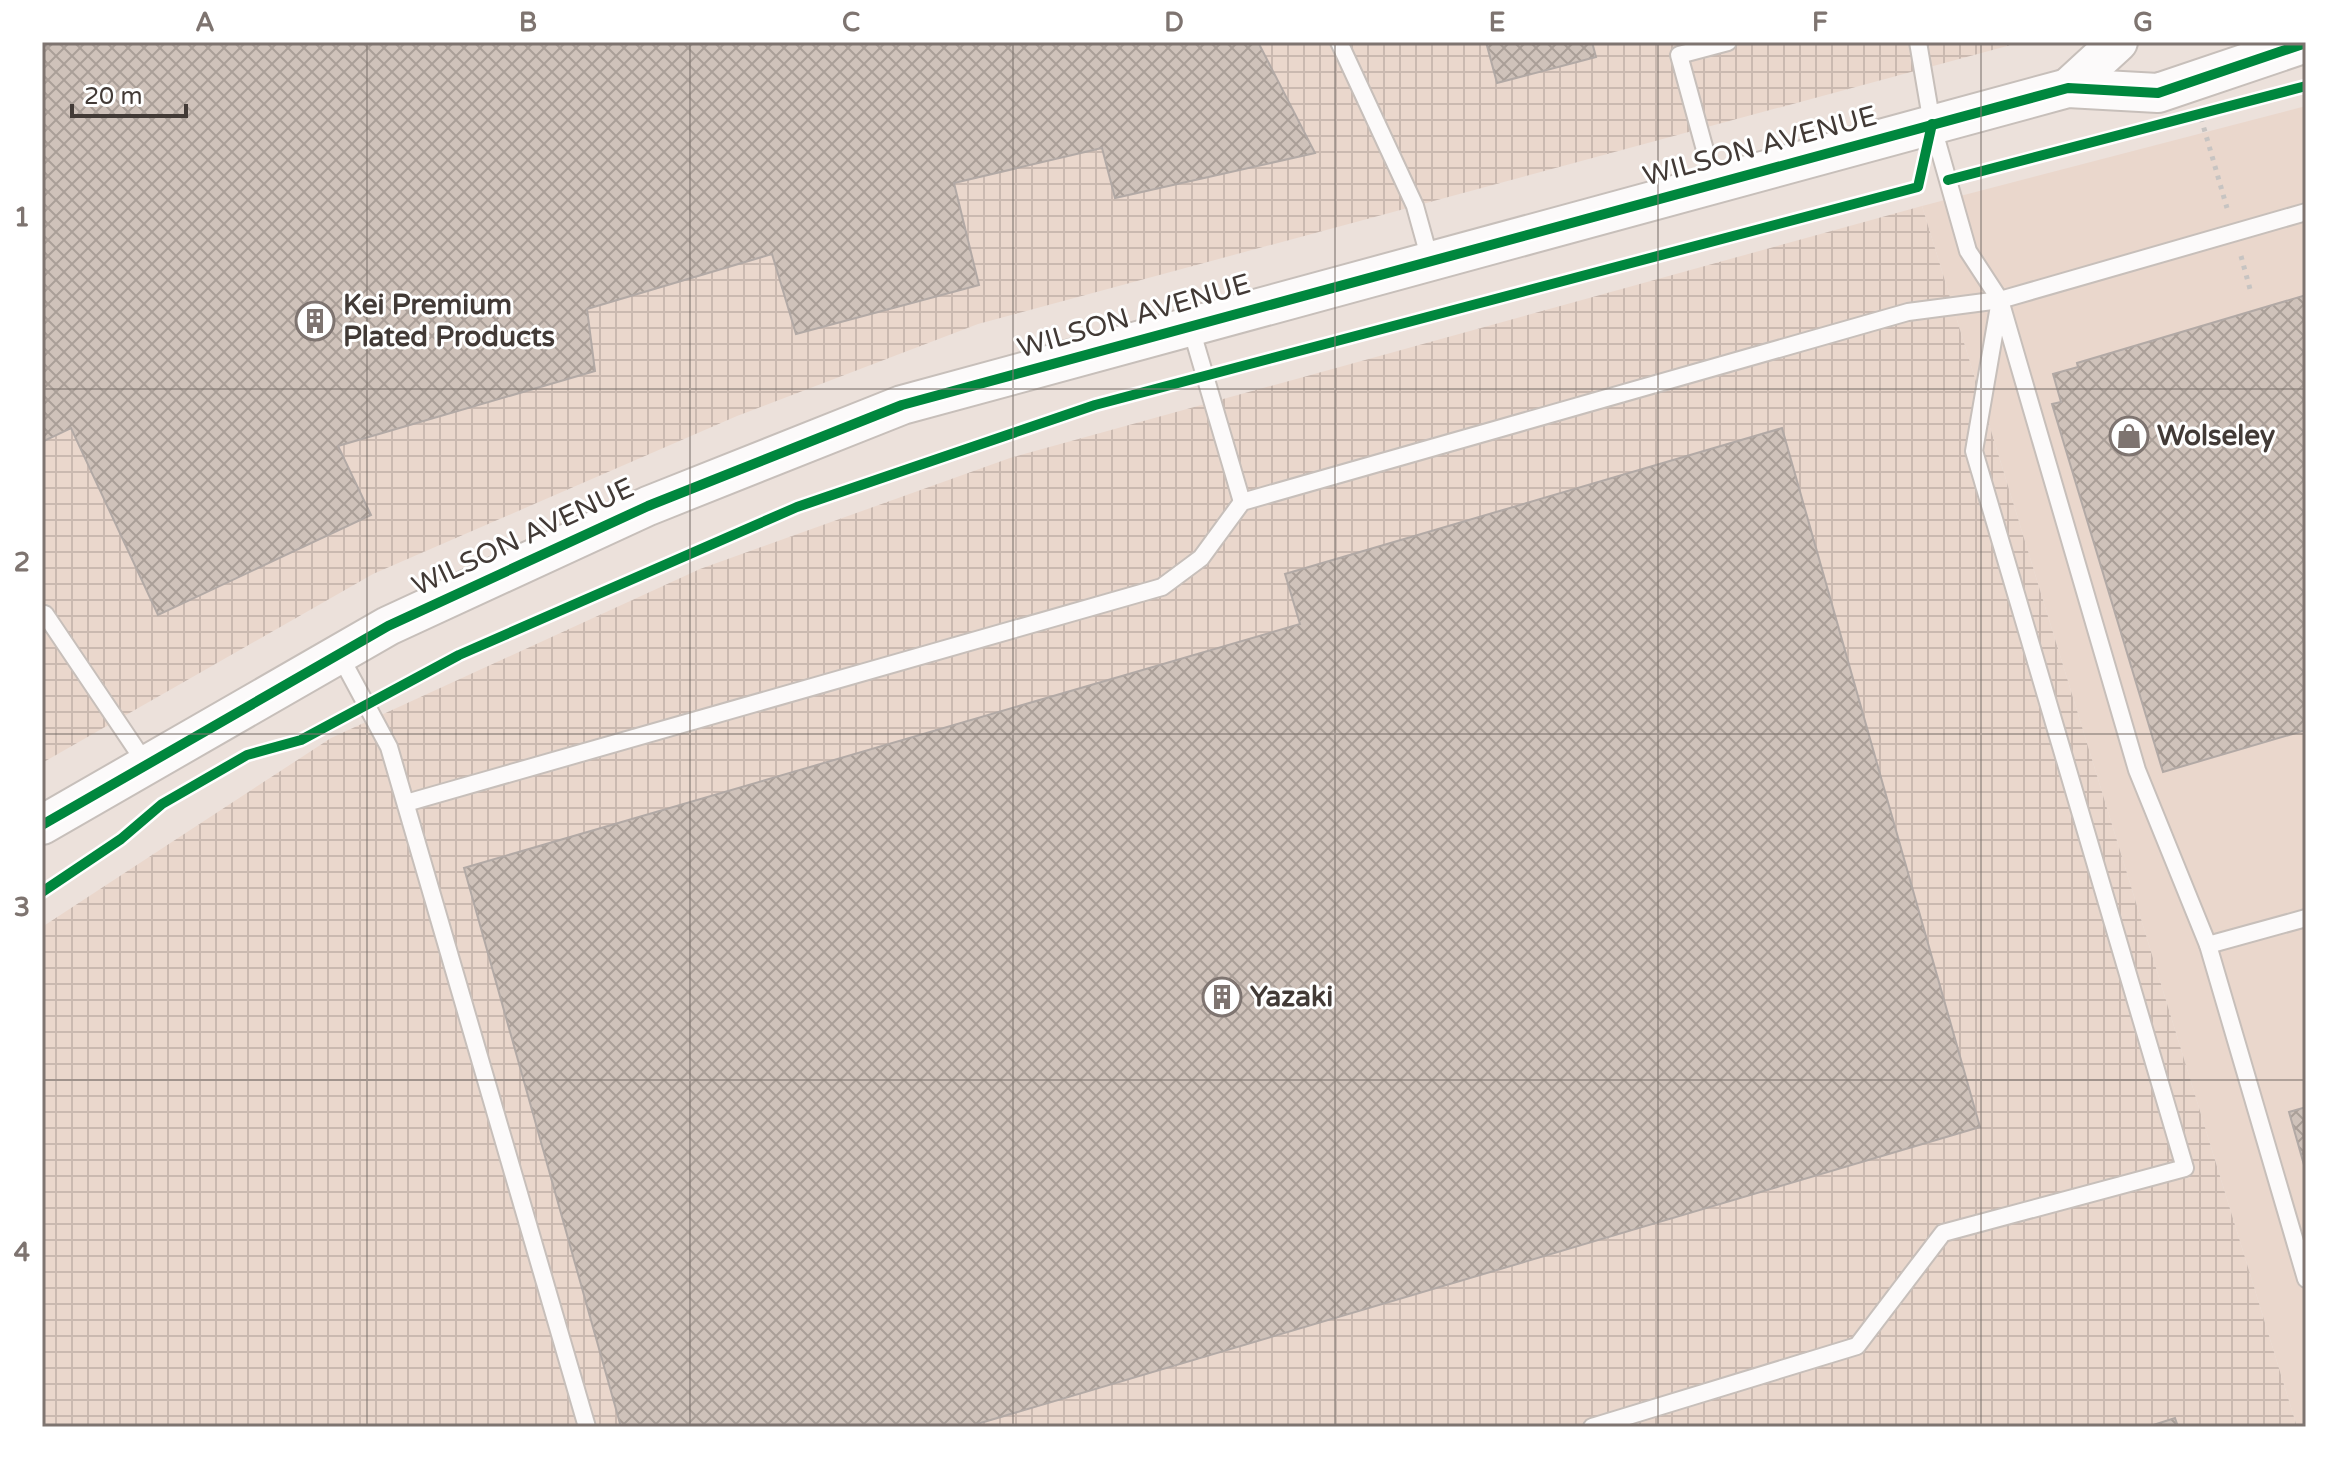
<svg xmlns="http://www.w3.org/2000/svg" width="2348" height="1469" viewBox="0 0 2348 1469" font-family="'Varela Round',sans-serif">
	<defs>
		<pattern id="industrial-grid" width="8" height="8" patternUnits="userSpaceOnUse" patternTransform="scale(2)"><rect width="8" height="8" fill="#ead7cc"/><path d="M0 4h8M4 0v8" fill="none" stroke="#cab9b0"/></pattern>
		<pattern id="building-cross-hatch" width="8" height="8" patternUnits="userSpaceOnUse" patternTransform="scale(2)"><rect width="8" height="8" fill="#cfc2ba"/><path d="M0 0l8 8M0 8l8-8" fill="none" stroke="#aa9f98"/></pattern>
	</defs>
	<rect width="100%" height="100%" fill="#ece1db"/>
	<path fill="#ead7cc" d="M2306 106V1427H2297L1922 206Z"/>
	<g fill="url(#industrial-grid)">
		<path d="M42 42H2022L978 324 737 416 373 574 42 763Z"/>
		<path d="M1922 206 2297 1427H42V927L331 738 700 569 1010 458Z"/>
	</g>
	<g fill="url(#building-cross-hatch)" stroke="#b2a9a5" stroke-width="2">
		<path d="M42 42H1258L1315 153 1115 198 1102 148 954 183 979 285 796 334 772 254 587 309 595 371 338 446 371 515 158 615 71 428 42 442Z"/>
		<path d="M1486 42H1592L1596 57 1497 83Z"/>
		<path d="M2306 295V730L2163 772 2052 404 2061 402 2053 374 2078 367 2077 363Z"/>
		<path d="M1782 428 1980 1127 967 1427H621L464 868 1300 624 1285 574Z"/>
		<path d="M2306 1107V1172L2289 1112Z"/>
		<path d="M2175 1418 2178 1427H2147Z"/>
	</g>
	<g fill="none" stroke-linecap="round" stroke-linejoin="round">
		<defs>
			<g id="service">
				<path d="M1339 42 1415 206 1430 260"/>
				<path d="M1918 42 1932 124 1968 251 2000 300 2137 770 2208 945 2306 1279"/>
				<path d="M1714 183 1679 55 1728 42"/>
				<path d="M1190 325 1242 502"/>
				<path d="M42 616 45 614 146 764"/>
				<path d="M339 654 389 747 587 1427"/>
				<path d="M406 803 1162 587 1201 558 1242 502 1908 312 2000 300 2306 212"/>
				<path d="M2208 945 2306 918"/>
				<path d="M1592 1427 1857 1346 1943 1233 2185 1168 1974 451 2000 300"/>
			</g>
			<g id="tertiary">
				<path d="M2068 88 2118 42"/>
				<path d="M42 825 388 626 648 506 902 405 2068 88 2158 93 2306 43"/>
			</g>
		</defs>
		<use href="#service" stroke="#c7bfba" stroke-width="20"/>
		<use href="#tertiary" stroke="#c7bfba" stroke-width="42"/>
		<g stroke="#c7c4c2" stroke-width="5" stroke-dasharray="4 6" stroke-linecap="butt">
			<path d="M2201 118 2227 208"/>
			<path d="M2241 256 2250 289"/>
		</g>
		<use href="#service" stroke="#fcfafa" stroke-width="16"/>
		<use href="#tertiary" stroke="#fcfafa" stroke-width="38"/>
		<defs>
			<g id="cycleway">
				<path d="M1948 180 2306 86"/>
				<path d="M42 825 388 626 648 506 902 405 2068 88 2158 93 2306 43"/>
				<path d="M42 892 121 839 162 804 247 755 301 740 459 655 797 507 1095 405 1918 187 1932 124"/>
			</g>
		</defs>
		<use href="#cycleway" stroke="#fff" stroke-width="15"/>
		<use href="#cycleway" stroke="#00873e" stroke-width="10"/>
	</g>
	<path fill="none" stroke="#7e7470" stroke-width="2" stroke-opacity="0.55" d="M367 42V1427M690 42V1427M1013 42V1427M1335 42V1427M1658 42V1427M1981 42V1427M42 389H2306M42 734H2306M42 1080H2306"/>
	<defs>
		<symbol id="building-ring" viewBox="-11 -11 22 22"><circle r="9.5" fill="#fff" stroke="#7e7470" stroke-width="1.5"/><path d="M-4-6H4V6H1V3H-1V6H-4ZM-2.5-4.3h1.7v1.8h-1.7ZM.8-4.3h1.7v1.8H.8ZM-2.5-1h1.7V.8h-1.7ZM.8-1h1.7V.8H.8Z" fill="#7e7470"/></symbol>
		<symbol id="shop-ring" viewBox="-11 -11 22 22"><circle r="9.5" fill="#fff" stroke="#7e7470" stroke-width="1.5"/><path d="M-5-2.5h2.3a2.7 3.5 0 0 1 5.4 0H5L5.5 6h-11ZM-1.5-2.5h3a1.5 2.3 0 0 0-3 0Z" fill="#7e7470"/></symbol>
	</defs>
	<g fill-rule="evenodd">
		<use href="#building-ring" x="293" y="299" width="44" height="44"/>
		<use href="#shop-ring" x="2107" y="414" width="44" height="44"/>
		<use href="#building-ring" x="1200" y="975" width="44" height="44"/>
	</g>
	<g text-anchor="middle" dominant-baseline="central" stroke-width="6" stroke-linejoin="round" paint-order="stroke">
		<g font-size="28" fill="#423a36" stroke="#fff">
			<text transform="translate(1760 146) rotate(-15)">WILSON AVENUE</text>
			<text transform="translate(1134 316) rotate(-16)">WILSON AVENUE</text>
			<text transform="translate(523 537) rotate(-25)">WILSON AVENUE</text>
		</g>
		<g font-size="28" font-weight="bold" fill="#423a36" stroke="#fff" text-anchor="start">
			<text x="343" y="305">Kei Premium<tspan x="343" dy="32">Plated Products</tspan></text>
			<text x="2157" y="436">Wolseley</text>
			<text x="1250" y="997">Yazaki</text>
		</g>
	</g>
	<rect width="2348" height="1469" fill="none" stroke="#ffffff" stroke-width="88"/>
	<path d="M72 104v12h114v-12" fill="none" stroke="#423a36" stroke-width="4"/>
	<text x="84" y="104" font-size="24" fill="#423a36" stroke="#ffffff" stroke-width="6" paint-order="stroke">20 m</text>
	<rect x="44" y="44" width="2260" height="1381" fill="none" stroke="#7e7470" stroke-width="3"/>
	<g font-size="26" text-anchor="middle" font-weight="bold" fill="#7e7470">
		<text x="205" y="31">A</text>
		<text x="528" y="31">B</text>
		<text x="851" y="31">C</text>
		<text x="1174" y="31">D</text>
		<text x="1497" y="31">E</text>
		<text x="1820" y="31">F</text>
		<text x="2143" y="31">G</text>
		<text x="22" y="226">1</text>
		<text x="22" y="571">2</text>
		<text x="22" y="916">3</text>
		<text x="22" y="1261">4</text>
	</g>
</svg>
